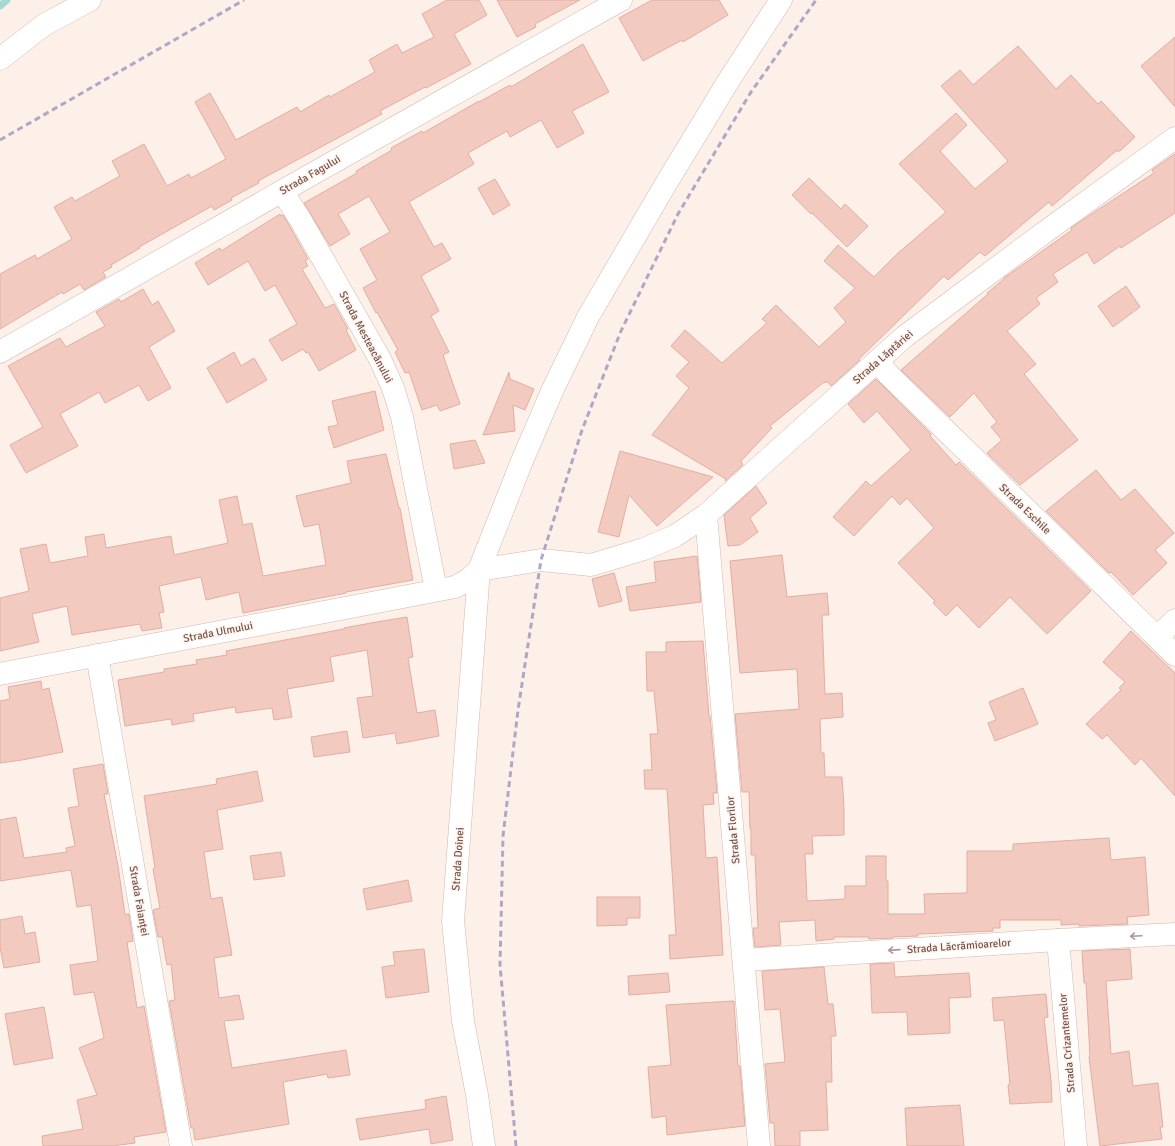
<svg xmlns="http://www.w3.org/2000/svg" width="1175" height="1146" viewBox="0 0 1175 1146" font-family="Signika,sans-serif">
	<rect width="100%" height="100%" fill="#fcf0e8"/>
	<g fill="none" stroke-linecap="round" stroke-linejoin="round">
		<path stroke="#a3d8d5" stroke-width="7" d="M0 6 7 0"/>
	</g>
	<g fill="#f2cac0" stroke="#e4ada1">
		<path d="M447 0H479L487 15 454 34 471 64 426 88 425 87 380 111 382 114 258 181 259 183 231 198 232 200 214 210 212 206 139 247 140 248 111 265 112 267 103 272 106 277 84 290 80 284 63 294 62 292 0 329V274L35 255 37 259 72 239 54 207 72 197 75 201 120 176 112 161 144 144 167 186 189 174 191 178 226 159 195 102 210 93 236 140 297 107 300 112 329 95 330 97 375 72 369 60 397 44 402 53 434 37 422 14Z"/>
		<path d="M497 0H580L535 24 536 27 517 37Z"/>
		<path d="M652 0H719L728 15 683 42 682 40 643 61 619 18Z"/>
		<path d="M1175 37V107L1141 66Z"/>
		<path d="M583 44 609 92 572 111 584 133 557 148 541 120 510 137 507 131 468 153 474 164 409 202 434 247 442 243 451 259 421 276 439 311 431 316 449 352 443 355 460 404 440 411 437 405 422 410 409 372 405 373 395 352 398 350 377 312 376 313 363 288 377 280 360 249 390 232 369 196 338 214 350 234 330 246 304 203 357 173 356 171 392 150 391 148 422 131 423 133 479 101V102L510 85 511 87Z"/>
		<path d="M1018 46 1056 89 1071 75 1098 104 1101 101 1135 137 1120 151H1116L1052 206 1049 202 985 256 980 252 948 280 944 276 859 359 860 360 831 386 827 381 825 383 824 382 770 426 772 428 741 461 743 465 725 481 726 479 652 435 689 388 676 376 689 362 671 346 685 330 722 363 767 323 762 319 776 305 819 347 846 322 834 308 855 288 824 261 838 245 874 277 897 254 946 212 899 164 956 113 967 125 940 151 975 189 1008 161 941 86 960 70 973 85Z"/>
		<path d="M1175 154V213L1121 248 1120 246 1094 264 1087 252 1053 274 1058 282 1036 298 1040 304 1007 331 1036 364 1024 374 1078 440 1020 485 987 453 1002 440 991 427 997 422 974 393 950 417 901 370 988 294 987 293 1004 279V278L1072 230 1071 228 1087 217 1154 173 1152 170Z"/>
		<path d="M809 178 841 209 845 204 868 226 847 247 812 213 811 214 792 195Z"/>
		<path d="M495 179 510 205 493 215 478 188Z"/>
		<path d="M280 214 281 216 283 215 289 225 308 259 305 261 308 266 302 269 325 308 334 304 348 329 346 330 356 350 319 371 308 352 306 353 303 349 282 361 269 340 297 324 275 285 265 291 248 261 208 285 195 263 220 248 221 251Z"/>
		<path d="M1126 286 1140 307 1113 327 1098 306Z"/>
		<path d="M143 289 152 305 158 301 175 331 149 347 171 388 148 401 139 385 105 403 99 392 60 414 78 446 26 473 10 445 43 427 8 366 60 338 66 347 105 326 96 312 119 299 121 302Z"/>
		<path d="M234 352 241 366 254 358 267 380 227 403 207 368Z"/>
		<path d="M509 372 510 379 534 389 525 410 513 405 515 431 483 435Z"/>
		<path d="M876 379 931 434 930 436 956 465 959 462 1091 591 1047 634 1010 597 979 628 957 605 946 616 933 603 935 601 898 563 934 528 907 498 900 505 892 496 854 536 833 517 866 481 871 486 911 450 877 411 864 423 848 404Z"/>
		<path d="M375 391 384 430 334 448 328 427 338 425 332 401Z"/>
		<path d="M475 440 485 463 454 469 450 444Z"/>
		<path d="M620 451 713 477 657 526 629 495 619 537 598 532Z"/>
		<path d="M386 454 399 508H400L413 580 346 592V593L243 613 239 592 206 600 201 577 159 586 164 612 159 613 162 628 142 631 140 624 72 635 67 606 32 614 39 642 0 651V598L29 591 20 549 46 544 50 563 88 556 85 537 104 534 106 548 171 536 174 555 228 543 219 500 237 496 243 525 252 523 263 576 326 565 319 524 304 527 296 496 351 483 347 461Z"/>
		<path d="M1096 470 1121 500 1135 489 1174 533 1155 550 1167 563 1133 595 1111 572 1109 573 1046 511Z"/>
		<path d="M756 486 767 503 750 518 758 532 740 545 728 546 724 515Z"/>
		<path d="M782 555 787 597 827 593 829 615H822L825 694 842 693 843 717 820 719 821 753H824L825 777H842L844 808V835L812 836 813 854H805L807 901 845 899V886H866V856H886V881H888V914H925L924 894 967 893V851H1013V844L1109 838 1111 860 1145 857 1149 915 1127 917 1128 924 1079 926V924L1061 925V920H1000V928H993V931L918 934V936L893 937V938L869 939V937H834V939L816 941 815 920 779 922 781 945 755 947 753 928H758L755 855H751V829H750L749 792H742L735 714 799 709 797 669 740 673 730 561Z"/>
		<path d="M697 556 701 602 630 611 626 587 656 582 654 562Z"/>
		<path d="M614 573 622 601 599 607 592 579Z"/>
		<path d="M407 617 413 657 408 658 417 713 435 710 439 736 397 744 395 733 363 738 357 698 373 696 367 650 330 657 334 681 287 689 292 717 274 720 272 708 236 713 235 707 193 714 194 721 172 725 171 719 125 726 118 680 164 672V669L197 664 196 660 227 655 226 651 344 629V628L371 623Z"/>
		<path d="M1131 631 1175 673V796L1141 758 1135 765 1107 735 1102 739 1086 724 1121 690 1119 688 1125 682 1103 662Z"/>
		<path d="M703 641 709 716H710L717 793H713L714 804 703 805 706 858 717 857 723 955 670 959 669 935H676L667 789H645L644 770H652L650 734H658L654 691H647L646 652H666V642Z"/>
		<path d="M41 681 42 690 49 688 63 752 22 760 0 763V701L10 699 8 687Z"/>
		<path d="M1023 688 1038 724 995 741 988 723 996 720 989 702Z"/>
		<path d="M347 731 350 752 314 757 311 737Z"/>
		<path d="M103 764 108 794H104L118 866 125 915 129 914 133 941 127 942 137 1008 144 1006 166 1132 134 1137 135 1143 112 1146H43L42 1136 83 1129 77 1100 97 1095 79 1048 104 1038 94 992 74 995 70 965 98 961 91 905 77 907 71 870 0 881V820L16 817 24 858 67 852 66 848 75 846 68 808 79 806 73 769Z"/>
		<path d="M257 771 263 801 217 810 223 849 204 852 211 899 222 897 232 955 214 958 219 998 239 995 244 1019 224 1021 232 1068 346 1050 350 1075 328 1078 327 1074 283 1082 289 1124 195 1140 193 1128H191L169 1001 175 1000 171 964 167 965 162 937H158L153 910 160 908 153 869 155 868 144 796 217 784 216 779Z"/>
		<path d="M281 852 285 876 254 880 250 856Z"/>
		<path d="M408 880 412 901 367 910 363 889Z"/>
		<path d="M597 897H640V918H627V925L597 926Z"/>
		<path d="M22 916 25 934 35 932 40 962 4 968 0 947V920Z"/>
		<path d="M424 949 429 992 386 998 382 967 395 965 393 952Z"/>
		<path d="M1130 949 1132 979 1106 981 1111 1054 1129 1051 1133 1086 1158 1083 1163 1127H1160L1162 1139 1100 1146 1089 1057 1090 1056 1086 983H1084L1082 951Z"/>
		<path d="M894 963 895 977 969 973 971 997 949 998 950 1033 908 1035 907 1012 872 1013 870 964Z"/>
		<path d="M824 967 828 1004H833L836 1036H831L832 1082H826L828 1130 800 1131V1146H775L774 1123H770L765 1064 785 1062 780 1009 765 1010 762 971Z"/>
		<path d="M668 973 670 992 629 995 628 976Z"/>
		<path d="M1046 994 1048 1017 1044 1018 1051 1081 1052 1102 1010 1104 1008 1086 1009 1084H1010L1004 1020 994 1021 992 998Z"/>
		<path d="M734 1001 738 1066H740L745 1126 667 1135 666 1116 652 1118 648 1067 671 1065 666 1005Z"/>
		<path d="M44 1007 53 1058 14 1065 5 1014Z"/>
		<path d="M446 1096 453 1140 431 1144 429 1129 360 1140 356 1119 426 1109 425 1100Z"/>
		<path d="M960 1105 964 1146H907L905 1108Z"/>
	</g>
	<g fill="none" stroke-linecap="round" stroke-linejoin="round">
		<defs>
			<g id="minor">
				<path d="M0 59 44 25 90 0"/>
				<path d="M282 191 300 219 380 359 393 388 402 417 436 590"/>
				<path d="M0 352 307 177 621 0"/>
				<path d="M877 361 889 375 1175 655"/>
				<path d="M706 515 759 1146"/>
				<path d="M1157 637 1175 620"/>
				<path d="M97 655 181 1146"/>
				<path d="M0 674 455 587 468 580 479 570 522 461 553 389 588 317 664 187 729 80 781 0"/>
				<path d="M1058 940 1076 1146"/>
				<path d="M744 960 1058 940 1175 934"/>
				<path d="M484 1146 477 1095 463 1021 453 921 479 570 541 560 591 565 644 549 675 536 706 515 904 337 1049 229 1175 138"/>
			</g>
		</defs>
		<use href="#minor" stroke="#d1b8b0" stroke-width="23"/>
		<use href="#minor" stroke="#fff" stroke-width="22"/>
		<g stroke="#b1a6c7" stroke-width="3" stroke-dasharray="6 4" stroke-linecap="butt">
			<path d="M0 140 244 0"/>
			<path d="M516 1146 500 965 503 836 518 710 541 560 582 430 621 331 678 214 751 92 816 0"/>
		</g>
	</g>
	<defs><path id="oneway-shaft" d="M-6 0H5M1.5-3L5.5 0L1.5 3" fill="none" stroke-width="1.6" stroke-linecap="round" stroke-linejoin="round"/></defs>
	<g stroke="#ad9794">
		<use href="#oneway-shaft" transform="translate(1136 936) rotate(177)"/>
		<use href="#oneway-shaft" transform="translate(894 950) rotate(176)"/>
	</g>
	<g text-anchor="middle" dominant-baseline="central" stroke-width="3" stroke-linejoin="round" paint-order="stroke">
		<g font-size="11" fill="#77524c" stroke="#fff5ef">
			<text transform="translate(310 175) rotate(-30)">Strada Fagului</text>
			<text transform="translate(366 337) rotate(62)">Strada Mesteacănului</text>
			<text transform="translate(883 357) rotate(-41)">Strada Lăptăriei</text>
			<text transform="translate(1025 509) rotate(44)">Strada Eschile</text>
			<text transform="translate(218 632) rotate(-11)">Strada Ulmului</text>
			<text transform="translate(733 830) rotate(-95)">Strada Florilor</text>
			<text transform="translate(458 859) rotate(-86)">Strada Doinei</text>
			<text transform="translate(139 901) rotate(80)">Strada Faianței</text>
			<text transform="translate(959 946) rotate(-4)">Strada Lăcrămioarelor</text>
			<text transform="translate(1067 1043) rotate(-95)">Strada Crizantemelor</text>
		</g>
	</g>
</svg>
